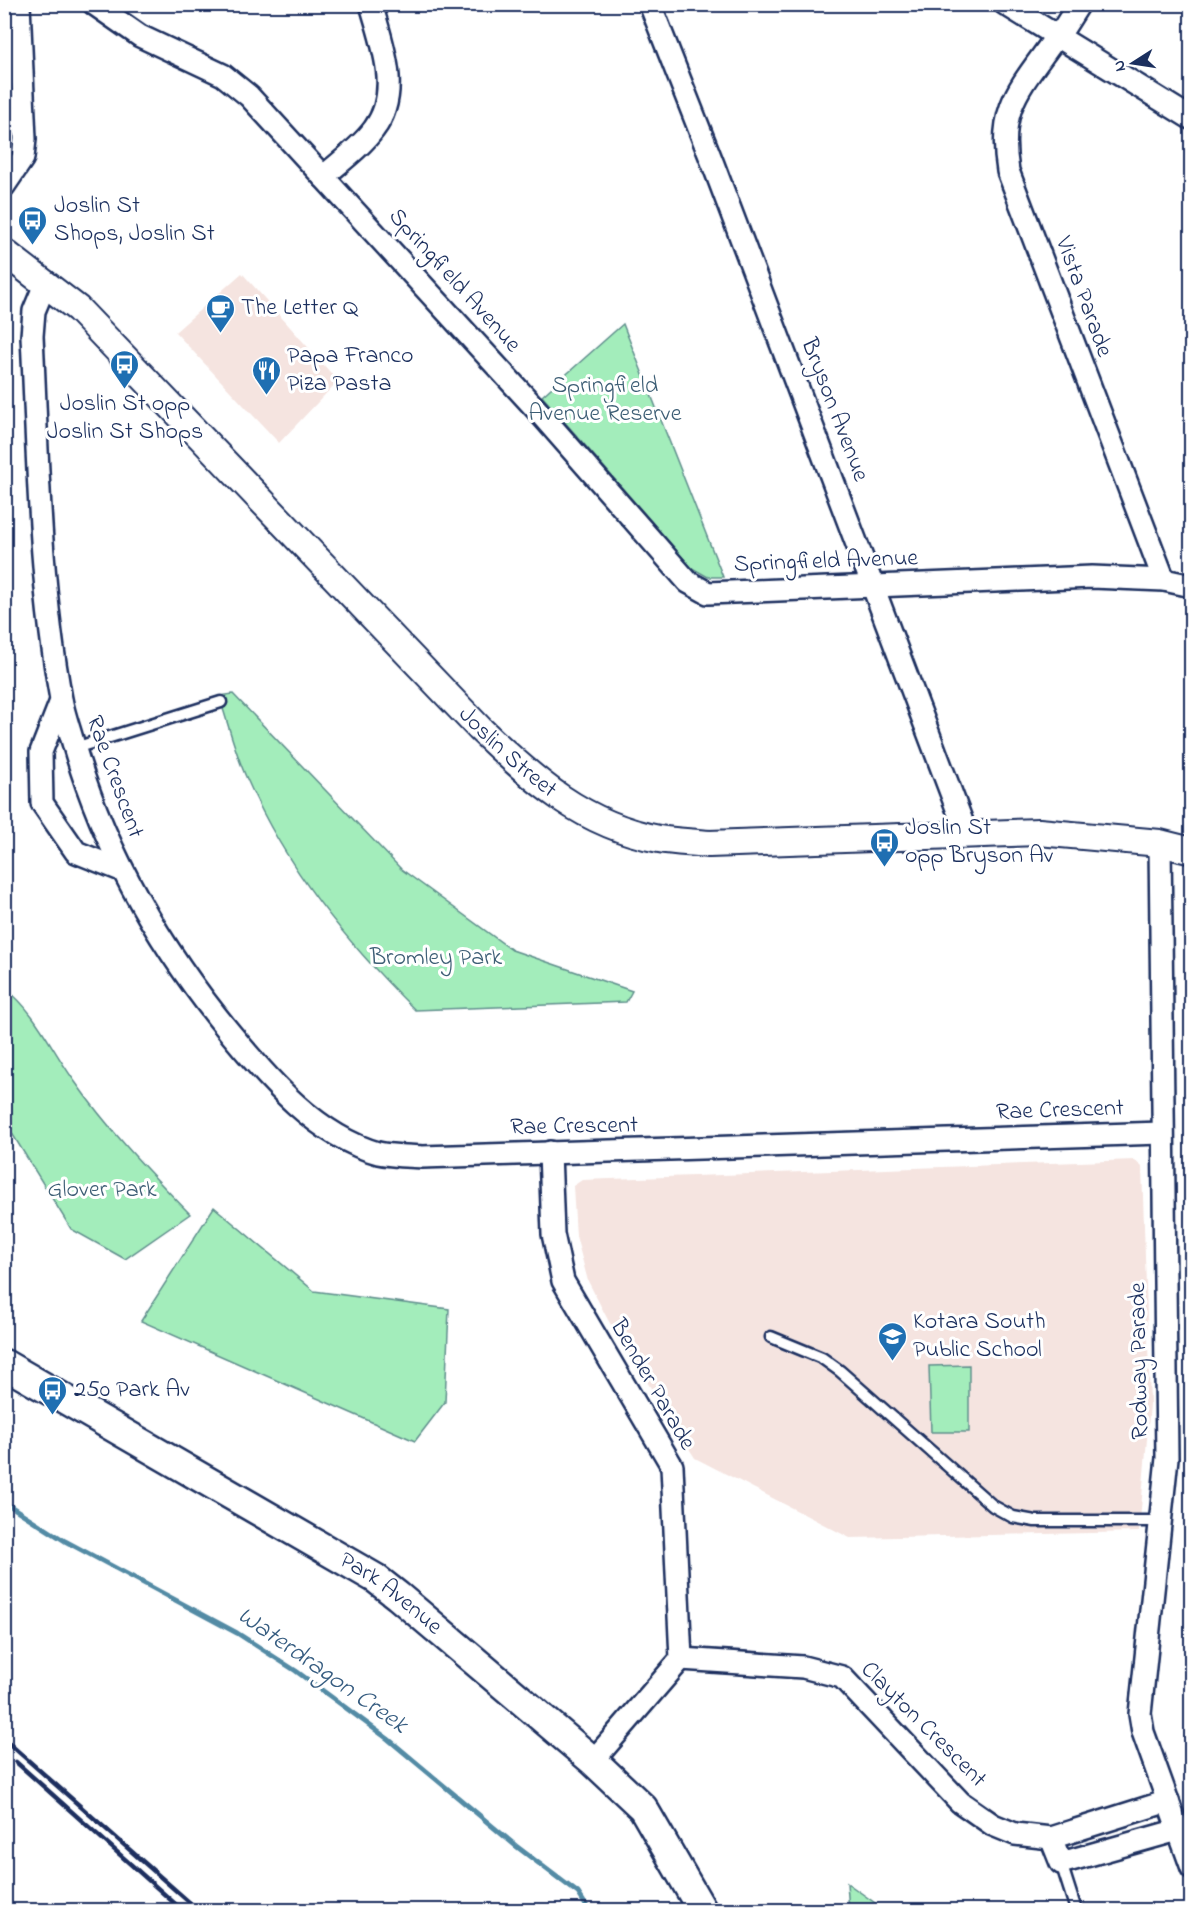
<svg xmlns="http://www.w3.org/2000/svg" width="1196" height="1915" viewBox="0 0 1196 1915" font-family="'Indie Flower',sans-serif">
	<rect width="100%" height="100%" fill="#fff"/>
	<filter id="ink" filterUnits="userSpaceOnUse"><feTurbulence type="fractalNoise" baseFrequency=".0167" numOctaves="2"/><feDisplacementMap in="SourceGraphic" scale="12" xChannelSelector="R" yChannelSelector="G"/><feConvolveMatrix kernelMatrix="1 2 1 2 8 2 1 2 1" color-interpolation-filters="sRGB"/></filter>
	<g filter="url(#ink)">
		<g fill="#f5e4e0">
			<path d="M242 273 338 381 279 443 175 332Z"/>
			<path d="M1135 1160 1142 1167 1150 1404 1139 1532 850 1538 695 1458 608 1320 588 1281 576 1236 573 1186 582 1180Z"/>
		</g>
		<g fill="#a3edbb" stroke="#5f8e8c" stroke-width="1.5">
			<path d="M623 324 723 577H708L692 568 542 396Z"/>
			<path d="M233 694 401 869 512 950 632 991 626 1002 415 1010C346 942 286 868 247 779 235 753 228 723 219 696Z"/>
			<path d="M5 988C36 1012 50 1047 73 1079 107 1128 148 1171 190 1214L125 1259 71 1229 5 1122Z"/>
			<path d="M214 1207 314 1291 449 1309 445 1402 415 1441 141 1321Z"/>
			<path d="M969 1365V1432H931L929 1366Z"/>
			<path d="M847 1883 885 1910H849Z"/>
		</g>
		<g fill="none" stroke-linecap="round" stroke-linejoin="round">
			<path stroke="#538ba5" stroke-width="5" d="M4 1502 65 1541 237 1633 296 1671 388 1739 516 1846 578 1893 589 1910"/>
			<defs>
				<g id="service">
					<path d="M75 748 221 702"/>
					<path d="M771 1337 822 1358 840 1371 993 1506 1013 1517 1035 1521H1160"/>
					<path d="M1061 1863 1076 1910"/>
				</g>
				<g id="minor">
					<path d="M94 4 140 36 223 75 249 96 537 410 688 582 708 593 1092 577 1164 580 1192 586"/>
					<path d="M650 4 713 164 967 835"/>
					<path d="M1005 4 1192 119"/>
					<path d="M1056 37C1021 87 997 106 1008 171L1164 580"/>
					<path d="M1058 37 1079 4"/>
					<path d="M323 177C340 162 361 147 374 129 402 92 382 44 371 4"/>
					<path d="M4 186 23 158 25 139 19 4"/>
					<path d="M46 282 34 311 32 336C38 457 39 579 61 699 64 715 70 731 74 746 105 852 161 949 231 1034 269 1080 317 1136 378 1153 392 1156 408 1156 422 1157L1162 1133"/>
					<path d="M61 701 41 752 42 803 76 852 121 870"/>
					<path d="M1160 843 1167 1458 1140 1714 1143 1732 1192 1868"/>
					<path d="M550 1152 553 1234 563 1281 672 1466 681 1659 593 1761"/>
					<path d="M681 1659 803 1667 842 1677 960 1802 993 1825 1015 1834 1051 1838 1168 1801"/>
					<path d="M1051 1838 1061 1863 1178 1830"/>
				</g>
				<g id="tertiary">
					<path id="s1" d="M4 252 78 309 480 729C533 780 583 825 659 839 675 842 693 842 709 844L1039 832 1160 843 1192 851"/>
				</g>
				<g id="secondary">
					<path id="s2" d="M4 1364 375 1578 398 1596 593 1761 643 1808 702 1910"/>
				</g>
			</defs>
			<use href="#service" stroke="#1b2f5e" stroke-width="15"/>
			<use href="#minor" stroke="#1b2f5e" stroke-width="26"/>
			<use href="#tertiary" stroke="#1b2f5e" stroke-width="30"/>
			<use href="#secondary" stroke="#1b2f5e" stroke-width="33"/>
			<use href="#service" stroke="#fff" stroke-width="10"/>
			<use href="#minor" stroke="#fff" stroke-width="21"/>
			<use href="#tertiary" stroke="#fff" stroke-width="26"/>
			<use href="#secondary" stroke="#fff" stroke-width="28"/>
			<g stroke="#1b2f5e" stroke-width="4.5">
				<path d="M4 1739 198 1910"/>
				<path d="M16 1762 182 1910"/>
			</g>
		</g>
	</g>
	<defs>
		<symbol id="bus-pin" viewBox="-11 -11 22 30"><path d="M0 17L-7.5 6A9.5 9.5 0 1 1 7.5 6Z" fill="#1f6fb2" stroke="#fff"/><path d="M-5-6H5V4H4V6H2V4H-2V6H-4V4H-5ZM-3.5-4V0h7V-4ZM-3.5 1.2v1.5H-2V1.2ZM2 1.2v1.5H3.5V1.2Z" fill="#fff"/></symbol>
		<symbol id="cafe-pin" viewBox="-11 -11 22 30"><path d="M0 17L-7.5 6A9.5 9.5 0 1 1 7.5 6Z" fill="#1f6fb2" stroke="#fff"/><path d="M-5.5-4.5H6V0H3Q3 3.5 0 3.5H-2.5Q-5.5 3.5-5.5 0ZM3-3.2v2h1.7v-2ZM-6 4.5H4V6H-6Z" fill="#fff"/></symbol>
		<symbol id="restaurant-pin" viewBox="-11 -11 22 30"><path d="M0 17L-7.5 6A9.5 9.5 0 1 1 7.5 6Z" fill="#1f6fb2" stroke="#fff"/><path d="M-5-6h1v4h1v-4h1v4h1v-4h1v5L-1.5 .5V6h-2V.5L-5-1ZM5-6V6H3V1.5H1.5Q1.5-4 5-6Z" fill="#fff"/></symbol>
		<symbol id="school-pin" viewBox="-11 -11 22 30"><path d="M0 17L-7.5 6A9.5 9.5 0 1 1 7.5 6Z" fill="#1f6fb2" stroke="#fff"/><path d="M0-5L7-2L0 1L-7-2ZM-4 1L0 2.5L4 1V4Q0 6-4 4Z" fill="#fff"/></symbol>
	</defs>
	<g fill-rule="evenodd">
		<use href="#bus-pin" x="16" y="204" width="33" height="45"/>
		<use href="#cafe-pin" x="204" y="292" width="33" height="45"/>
		<use href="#bus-pin" x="108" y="348" width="33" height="45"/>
		<use href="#restaurant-pin" x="250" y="354" width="33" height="45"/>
		<use href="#bus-pin" x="868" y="826" width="33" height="45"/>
		<use href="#school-pin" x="876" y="1320" width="33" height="45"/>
		<use href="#bus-pin" x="36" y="1374" width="33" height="45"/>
	</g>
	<g text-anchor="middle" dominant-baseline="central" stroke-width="6" stroke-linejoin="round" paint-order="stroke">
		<g font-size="24" fill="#1b2f5e" stroke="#fff" text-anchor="start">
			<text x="54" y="206">Joslin St<tspan x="54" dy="28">Shops, Joslin St</tspan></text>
			<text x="241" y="308">The Letter Q</text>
			<text x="287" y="356">Papa Franco<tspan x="287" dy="28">Piza Pasta</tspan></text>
			<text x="125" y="404" text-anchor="middle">Joslin St opp<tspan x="125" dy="28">Joslin St Shops</tspan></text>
			<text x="905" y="828">Joslin St<tspan x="905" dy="28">opp Bryson Av</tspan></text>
			<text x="913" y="1322">Kotara South<tspan x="913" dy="28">Public School</tspan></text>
			<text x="74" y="1390">250 Park Av</text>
		</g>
		<g font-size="24" fill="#1b2f5e" stroke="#fff">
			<text transform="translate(454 281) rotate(48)">Springfield Avenue</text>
			<text transform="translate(1083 297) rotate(70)">Vista Parade</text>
			<text transform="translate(834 410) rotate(69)">Bryson Avenue</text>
			<text transform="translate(826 562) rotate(-2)">Springfield Avenue</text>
			<text stroke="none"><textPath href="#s1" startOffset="711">Joslin Street</textPath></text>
			<text transform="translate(114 777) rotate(70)">Rae Crescent</text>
			<text transform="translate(1060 1111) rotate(-2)">Rae Crescent</text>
			<text transform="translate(574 1127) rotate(-1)">Rae Crescent</text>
			<text transform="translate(1140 1361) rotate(-91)">Rodway Parade</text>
			<text transform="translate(652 1385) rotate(60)">Bender Parade</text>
			<text stroke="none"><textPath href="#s2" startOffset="450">Park Avenue</textPath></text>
			<text transform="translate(923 1725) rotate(45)">Clayton Crescent</text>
		</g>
		<g font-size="24" fill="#3d5e75" stroke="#fff">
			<text x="605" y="386">Springfield<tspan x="605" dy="28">Avenue Reserve</tspan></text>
			<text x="436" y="958">Bromley Park</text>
			<text x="102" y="1190">Glover Park</text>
		</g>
		<g font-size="26" font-style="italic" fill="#375d81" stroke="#fff">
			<text transform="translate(322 1671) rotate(35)">Waterdragon Creek</text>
		</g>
	</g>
	<rect width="1196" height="1915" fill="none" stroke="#fff" stroke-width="24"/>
	<rect x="12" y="12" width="1172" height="1891" fill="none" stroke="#1b2f5e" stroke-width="2" filter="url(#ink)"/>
	<g transform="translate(1133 63) rotate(258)" stroke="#ffffff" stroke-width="4.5" paint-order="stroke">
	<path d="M0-4.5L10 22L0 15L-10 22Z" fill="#1b2f5e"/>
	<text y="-9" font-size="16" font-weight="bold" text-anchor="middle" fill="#1b2f5e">N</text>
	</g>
</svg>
